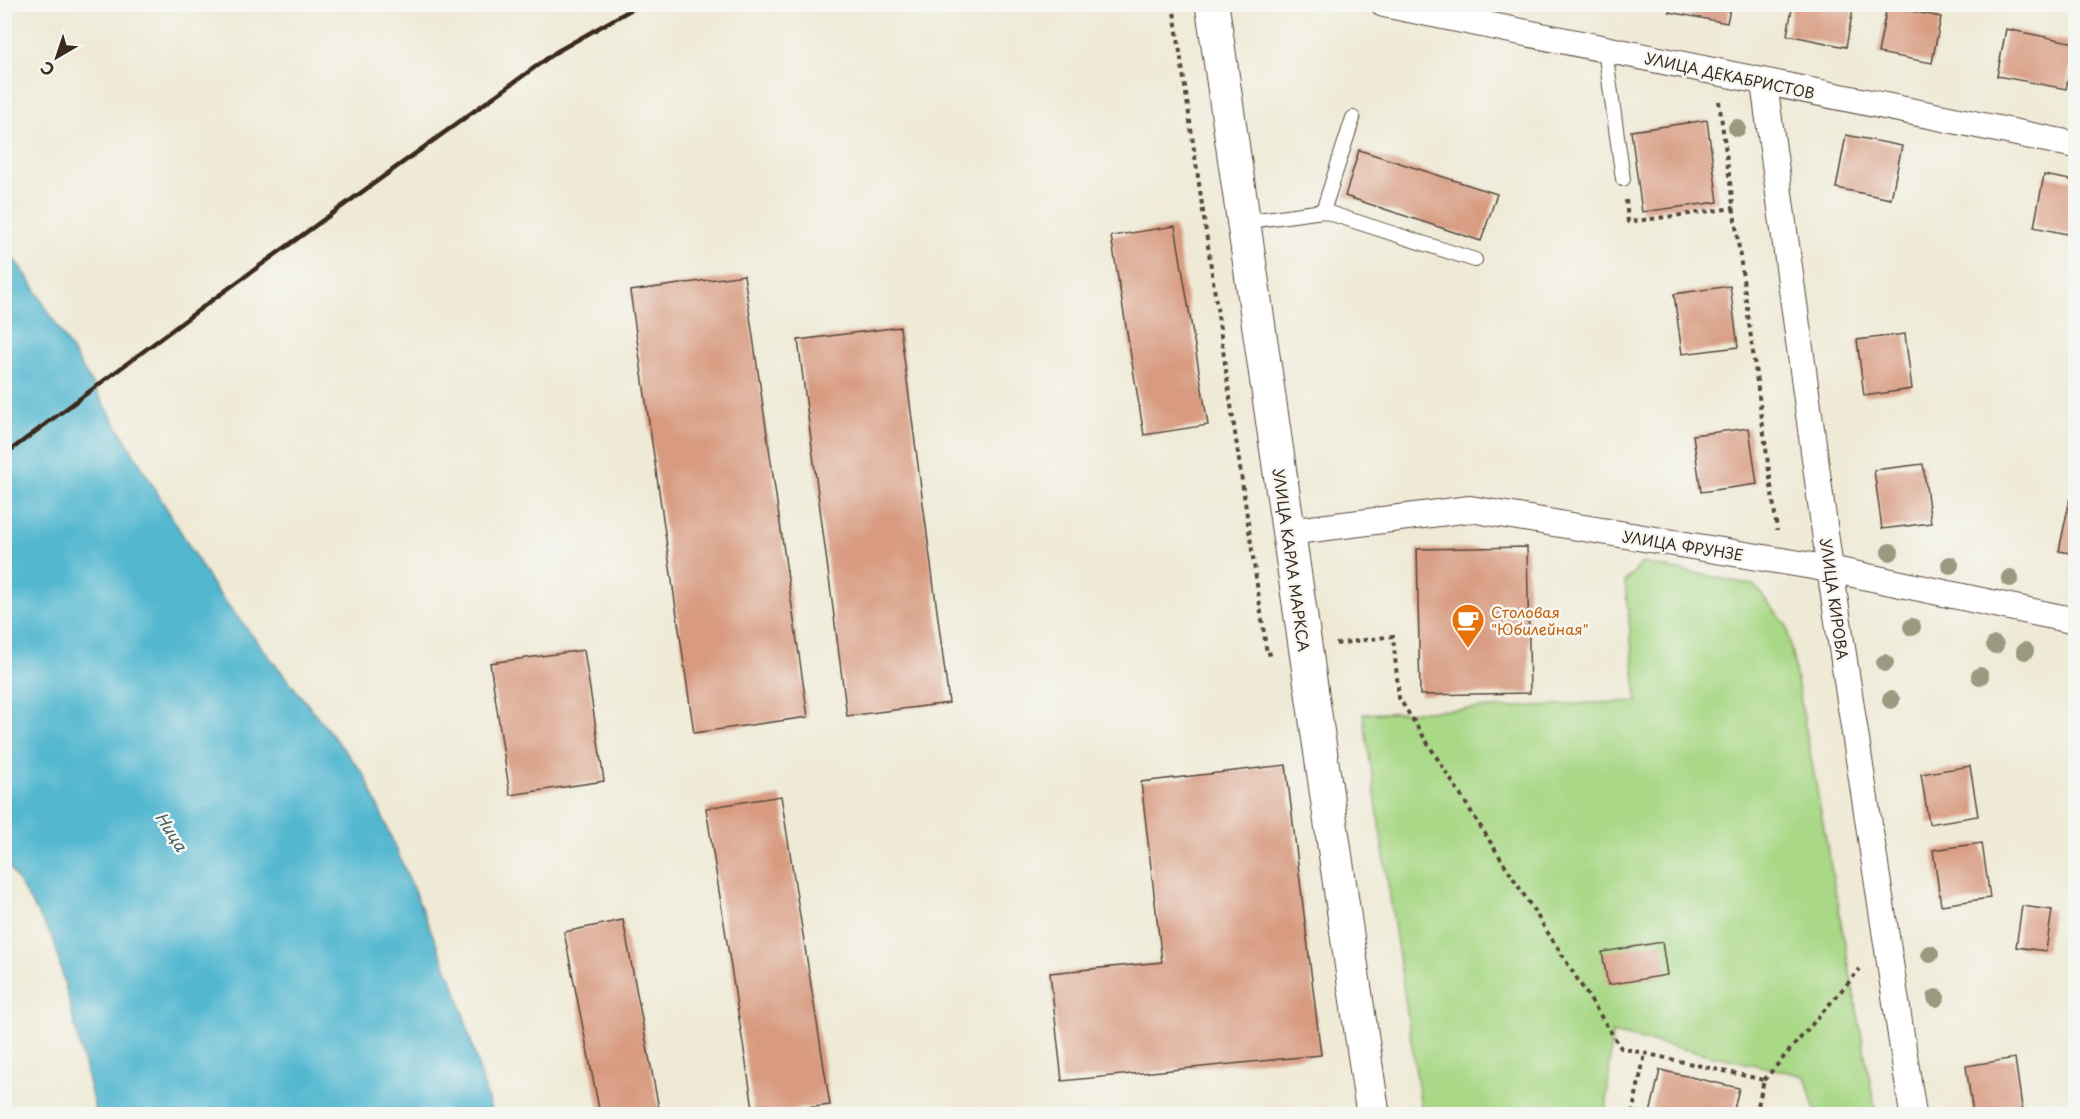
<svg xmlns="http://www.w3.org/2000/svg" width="2080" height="1119" viewBox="0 0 2080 1119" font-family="'Playpen Sans',sans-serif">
	<rect width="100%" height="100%" fill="#f6f6f2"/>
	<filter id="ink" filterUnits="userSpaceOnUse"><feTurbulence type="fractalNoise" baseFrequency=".0167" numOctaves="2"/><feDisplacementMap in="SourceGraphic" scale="12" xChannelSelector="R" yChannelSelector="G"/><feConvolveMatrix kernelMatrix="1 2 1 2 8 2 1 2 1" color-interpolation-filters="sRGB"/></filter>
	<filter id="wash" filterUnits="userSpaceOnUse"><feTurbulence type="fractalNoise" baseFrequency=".008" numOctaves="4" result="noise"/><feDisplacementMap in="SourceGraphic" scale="24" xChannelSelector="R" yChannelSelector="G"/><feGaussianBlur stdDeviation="1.35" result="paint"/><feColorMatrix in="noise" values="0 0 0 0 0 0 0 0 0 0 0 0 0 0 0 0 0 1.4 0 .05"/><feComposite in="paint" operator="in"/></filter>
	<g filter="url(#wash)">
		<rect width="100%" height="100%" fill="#efead6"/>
		<path fill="#a9d886" stroke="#728152" stroke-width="1.5" d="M1642 563 1754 585 1787 626 1876 1114H1819L1814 1108 1805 1076 1612 1033 1606 1114H1422L1363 714 1637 701 1625 582Z"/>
		<path fill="#52b7d0" stroke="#467077" stroke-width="1.5" d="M5 248 27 276 215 589 365 776 457 992 492 1114H96L54 940 5 860Z"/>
		<g id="blocks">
			<g fill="#d89b81">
				<path d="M1670 4H1731L1727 23 1669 12Z"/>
				<path d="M1793 4H1854L1846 47 1787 35Z"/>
				<path d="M1887 6 1941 17 1932 63 1878 53Z"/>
				<path d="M2006 29 2075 43 2066 89 1997 76Z"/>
				<path d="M1707 120 1718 202 1642 212 1631 131Z"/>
				<path d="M1846 135 1902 146 1891 199 1836 188Z"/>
				<path d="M1359 150 1497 194 1481 241 1345 196Z"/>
				<path d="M2044 175 2076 181V236L2034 227Z"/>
				<path d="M1175 226 1208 425 1144 435 1111 236Z"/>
				<path d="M744 275 808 717 694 733 630 291Z"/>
				<path d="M1730 286 1738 347 1682 354 1674 294Z"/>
				<path d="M900 327 949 703 847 716 798 340Z"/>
				<path d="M1905 334 1912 389 1864 396 1857 340Z"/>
				<path d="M1749 428 1757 484 1701 492 1693 435Z"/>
				<path d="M1923 464 1931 523 1882 529 1874 470Z"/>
				<path d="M2070 498 2076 499V554L2059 551Z"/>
				<path d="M1527 547 1530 693 1420 695 1417 549Z"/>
				<path d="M584 650 604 781 510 795 490 663Z"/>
				<path d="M1286 765 1321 1055 1062 1081 1050 973 1162 962 1141 782Z"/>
				<path d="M1970 766 1978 816 1929 824 1921 774Z"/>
				<path d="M781 796 830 1105 754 1114 706 808Z"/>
				<path d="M1982 843 1990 898 1941 905 1933 850Z"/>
				<path d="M2022 906 2052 910 2046 951 2016 947Z"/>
				<path d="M623 920 660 1114H600L564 932Z"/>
				<path d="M1662 942 1667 975 1608 985 1602 952Z"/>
				<path d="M2015 1058 2023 1114H1973L1966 1066Z"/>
				<path d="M1660 1070 1739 1088 1733 1114H1650Z"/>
			</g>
		</g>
	</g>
	<g filter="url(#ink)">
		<use href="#blocks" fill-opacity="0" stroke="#56473a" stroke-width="1.5"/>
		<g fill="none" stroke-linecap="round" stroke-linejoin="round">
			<defs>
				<g id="lane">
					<path d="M1605 50 1623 179"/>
					<path d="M1323 211 1353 118"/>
					<path d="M1243 222 1323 211 1475 260"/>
				</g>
				<g id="street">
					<path d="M1384 4 2076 145"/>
					<path d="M1764 83 1830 569 1913 1114"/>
					<path d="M1288 532 1470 509 1830 569 2076 621"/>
				</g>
				<path id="secondary" d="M1212 4 1373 1114"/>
			</defs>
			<use href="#lane" stroke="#56473a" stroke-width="16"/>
			<use href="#street" stroke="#56473a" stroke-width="28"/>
			<use href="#secondary" stroke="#56473a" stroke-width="35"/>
			<g stroke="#56473a" stroke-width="4" stroke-dasharray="4.5 4.5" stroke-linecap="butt">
				<path d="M1173 4 1267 654 1273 653"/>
				<path d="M1719 101 1777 530"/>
				<path d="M1626 200 1628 222 1734 208"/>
				<path d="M1336 644 1393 636 1399 698 1621 1048 1764 1080 1756 1114"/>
				<path d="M1764 1080 1860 969"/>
				<path d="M1632 1114 1645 1054"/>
			</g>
			<use href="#lane" stroke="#fff" stroke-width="14"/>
			<use href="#street" stroke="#fff" stroke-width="26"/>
			<use href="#secondary" stroke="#fff" stroke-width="33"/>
			<path stroke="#3b2a1e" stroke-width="4.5" d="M4 455 211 301 556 52 641 4"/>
		</g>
		<g fill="#9b997f">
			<circle cx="1737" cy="128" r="9"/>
			<circle cx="1890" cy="552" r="9"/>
			<circle cx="1950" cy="565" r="9"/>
			<circle cx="2010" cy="578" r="9"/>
			<circle cx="1912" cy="627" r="9"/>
			<circle cx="1995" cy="645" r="9"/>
			<circle cx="2025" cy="651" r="9"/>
			<circle cx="1885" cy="663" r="9"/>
			<circle cx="1980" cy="676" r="9"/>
			<circle cx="1891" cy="700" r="9"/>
			<circle cx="1930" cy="954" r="9"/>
			<circle cx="1936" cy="998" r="9"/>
		</g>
	</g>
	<defs>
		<symbol id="cafe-pin" viewBox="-11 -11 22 30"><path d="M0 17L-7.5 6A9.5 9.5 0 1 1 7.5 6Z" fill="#e8710a" stroke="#f6f6f2"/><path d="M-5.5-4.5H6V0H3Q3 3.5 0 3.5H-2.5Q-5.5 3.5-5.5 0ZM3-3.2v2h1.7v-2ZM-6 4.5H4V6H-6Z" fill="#fff"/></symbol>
	</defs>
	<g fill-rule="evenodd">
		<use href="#cafe-pin" x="1449" y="601" width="38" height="52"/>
	</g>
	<g text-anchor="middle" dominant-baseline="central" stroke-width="5" stroke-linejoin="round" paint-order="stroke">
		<g font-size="15" fill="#3b2a1e" stroke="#f6f6f2">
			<text transform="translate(1730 75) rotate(12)">УЛИЦА ДЕКАБРИСТОВ</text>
			<text transform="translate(1683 545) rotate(9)">УЛИЦА ФРУНЗЕ</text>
			<text transform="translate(1292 560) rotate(82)">УЛИЦА КАРЛА МАРКСА</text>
			<text transform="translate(1835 599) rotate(82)">УЛИЦА КИРОВА</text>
		</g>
		<g font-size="15" fill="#c56008" stroke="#f6f6f2" text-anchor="start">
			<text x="1491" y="611">Столовая<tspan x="1491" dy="17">"Юбилейная"</tspan></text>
		</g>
		<g font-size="16" font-style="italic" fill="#435b5c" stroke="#f6f6f2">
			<text transform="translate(172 831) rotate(57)">Ница</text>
		</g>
	</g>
	<rect width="2080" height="1119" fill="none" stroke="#f6f6f2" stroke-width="24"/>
	<g transform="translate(57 57) rotate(219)" stroke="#f6f6f2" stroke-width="4.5" paint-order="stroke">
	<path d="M0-4.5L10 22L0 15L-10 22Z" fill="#3b2a1e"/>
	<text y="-9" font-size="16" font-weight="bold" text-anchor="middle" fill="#3b2a1e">С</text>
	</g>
</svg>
